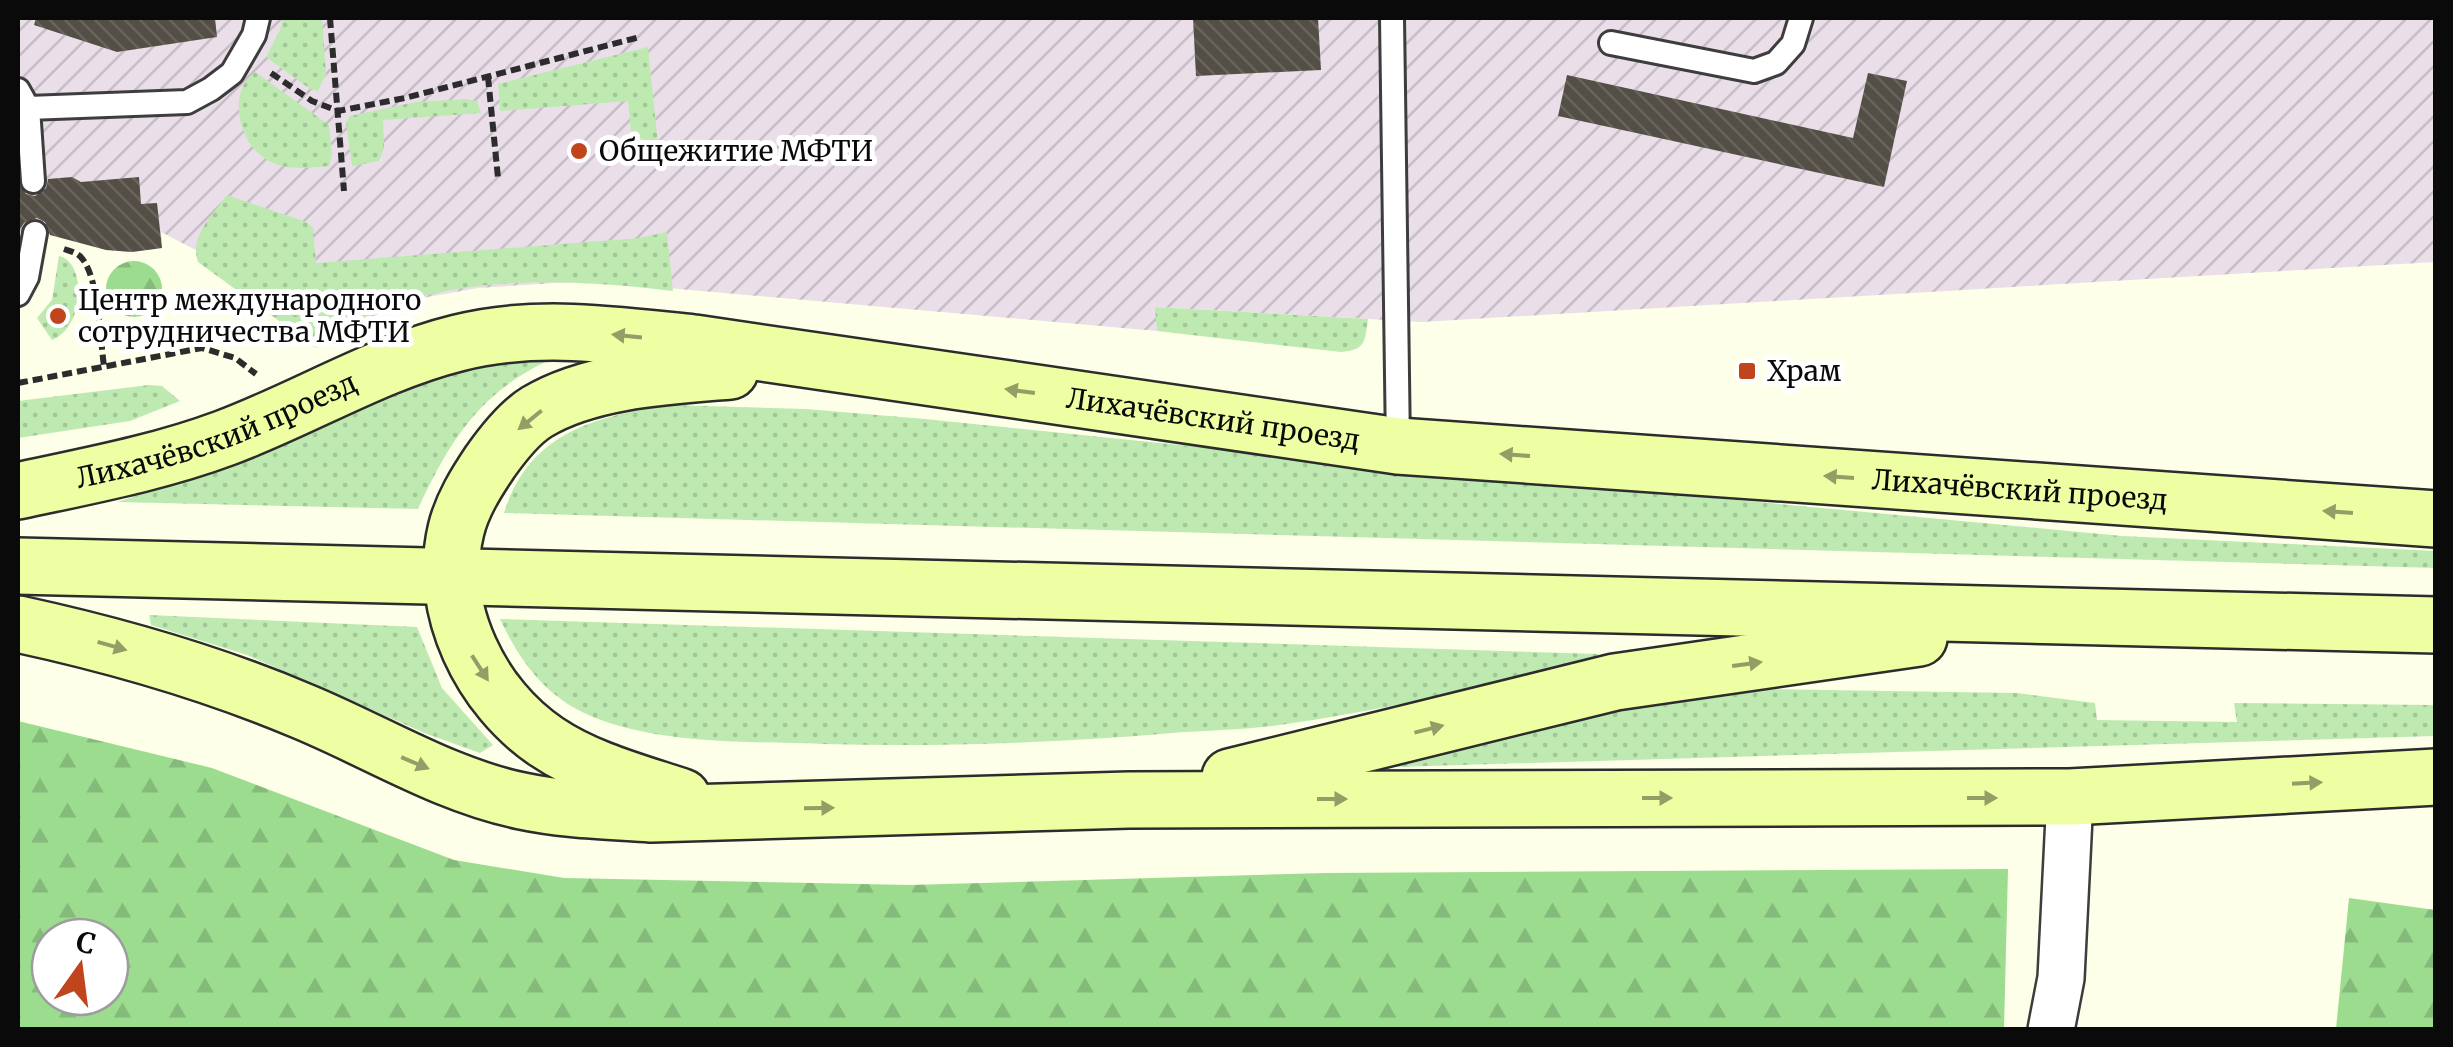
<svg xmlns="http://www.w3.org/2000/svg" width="2453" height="1047" viewBox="0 0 2453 1047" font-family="Merriweather,serif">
	<defs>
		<pattern id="industrial-furrows" width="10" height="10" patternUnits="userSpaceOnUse" patternTransform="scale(2.5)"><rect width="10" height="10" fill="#eadee8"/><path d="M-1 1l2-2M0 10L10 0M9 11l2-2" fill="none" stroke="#c7bdc6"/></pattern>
		<pattern id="grass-dots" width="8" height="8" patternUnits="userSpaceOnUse" patternTransform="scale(2.5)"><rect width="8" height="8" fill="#beeab1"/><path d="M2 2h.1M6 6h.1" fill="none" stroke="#a2c797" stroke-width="1.8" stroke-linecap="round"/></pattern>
		<pattern id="forest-firs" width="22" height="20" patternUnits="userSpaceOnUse" patternTransform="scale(2.5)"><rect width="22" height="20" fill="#9bdc8f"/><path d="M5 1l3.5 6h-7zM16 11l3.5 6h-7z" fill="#84bb7a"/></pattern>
		<pattern id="building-back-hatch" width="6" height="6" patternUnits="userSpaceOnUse" patternTransform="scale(2.5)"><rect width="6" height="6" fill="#534f46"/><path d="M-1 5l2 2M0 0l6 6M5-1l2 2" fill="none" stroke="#67645c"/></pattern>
	</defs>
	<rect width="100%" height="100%" fill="#fdffe8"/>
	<path fill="url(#industrial-furrows)" d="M18 18H2435V262L1422 322 1156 307 1157 331 588 281 478 288 411 300 215 260 161 232 162 248 132 252 106 250 60 235 18 232Z"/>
	<g fill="url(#grass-dots)">
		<path d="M283 18H322L326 74 318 91 310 89 266 57 280 30Z"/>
		<path d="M648 47 658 145 648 144 631 131 628 101 500 111 498 84Z"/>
		<path d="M255 72 329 125 332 155 329 166C308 168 285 171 267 160 239 144 226 92 255 72Z"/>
		<path d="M465 99 477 101 481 113 383 120 384 148 379 161 352 166 346 122 350 116 416 102Z"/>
		<path d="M227 195 306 222 313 228 316 263 639 238 667 232 673 291C588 281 497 275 413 299 380 309 347 332 316 348L198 262C189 236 212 216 227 195Z"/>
		<path d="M59 256C86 261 86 327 52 340L37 318 52 300Z"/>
		<path d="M1155 307 1368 319C1365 341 1366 350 1341 352L1157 331Z"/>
		<path d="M577 349C491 379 455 428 418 509L117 502 187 480 468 361Z"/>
		<path d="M149 385 162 386 180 401 130 421 18 438V401Z"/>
		<path d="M671 405 806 409 925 419 1533 481 2122 536 2435 551 2436 568 504 513C529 433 595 416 671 405Z"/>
		<path d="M149 615 417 627 442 688 493 745 480 753 427 734 247 655 151 625Z"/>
		<path d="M500 619 1598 654 1591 662C1490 686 1389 709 1286 724 1249 730 1210 730 1172 733 1057 743 940 747 823 744 749 741 669 745 598 719 549 701 521 664 500 619Z"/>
		<path d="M1766 689 2017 693 2095 703 2097 720 2237 722 2234 703 2435 705V736L1396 767 1401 758 1487 742 1653 703Z"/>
	</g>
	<g fill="url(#forest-firs)" fill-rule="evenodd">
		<circle cx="134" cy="289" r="28"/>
		<path d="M18 721 212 768 454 860 564 878 910 885 1326 873 2008 869 2004 1029H18ZM50 937H110V997H50Z"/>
		<path d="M2349 898 2435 910V1029H2336Z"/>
	</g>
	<g fill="url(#building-back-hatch)">
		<path d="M36 18H215L217 37 117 52 34 25Z"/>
		<path d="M1193 18H1318L1321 70 1196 76Z"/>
		<path d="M1868 73 1907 81 1884 187 1558 116 1567 75 1853 138Z"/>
		<path d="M72 177 81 182 139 177 141 204 157 203 162 248 132 252 106 250 50 235 45 222 37 218 24 223 18 232V182L26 194 35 196 46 188 48 179Z"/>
	</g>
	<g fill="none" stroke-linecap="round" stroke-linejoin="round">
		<defs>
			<g id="lane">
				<path d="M1392 18 1398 446"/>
				<path d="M1611 43 1754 71 1776 63 1793 44 1801 18"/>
				<path d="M18 90 28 108 33 181"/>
				<path d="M28 108 187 102 211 89 232 73 254 35 258 18"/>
				<path d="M18 294 27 277 35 233"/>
			</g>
			<path id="street" d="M2051 1030 2061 978 2070 797"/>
			<g id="secondary">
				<path id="s1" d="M18 491C87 476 158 463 225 438 303 409 377 363 458 343 535 323 616 335 694 343L1398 446 2436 519"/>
				<path d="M18 566 2436 625"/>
				<path d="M18 624C115 645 210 672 302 711 375 741 444 785 522 801 564 810 608 811 651 814L1129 800 2070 797 2436 777"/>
				<path d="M1230 777 1615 682 1919 638"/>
				<path d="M682 797C637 782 587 769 547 742 481 698 437 609 456 530 462 505 476 483 490 462 502 445 519 423 537 412 590 380 669 376 730 371"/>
			</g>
		</defs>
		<use href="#lane" stroke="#3d3d3d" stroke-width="28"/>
		<use href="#street" stroke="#3d3d3d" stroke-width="50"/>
		<use href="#secondary" stroke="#2c2c2c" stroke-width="60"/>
		<g stroke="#2c2c2c" stroke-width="6" stroke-dasharray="10 5" stroke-linecap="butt">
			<path d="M330 18 344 191"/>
			<path d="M271 73 312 101 338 111 405 98 640 37"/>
			<path d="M488 77 498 178"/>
			<path d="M64 249C73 252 79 253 84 261 99 284 100 338 104 366"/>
			<path d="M18 383 202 348 235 358 256 374"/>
		</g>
		<use href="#lane" stroke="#fff" stroke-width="22"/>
		<use href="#street" stroke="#fff" stroke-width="45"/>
		<use href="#secondary" stroke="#eeffa3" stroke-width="55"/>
	</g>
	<defs><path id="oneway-solid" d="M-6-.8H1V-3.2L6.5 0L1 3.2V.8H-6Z" transform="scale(2.5)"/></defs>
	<g fill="#939d66">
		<use href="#oneway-solid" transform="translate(627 336) rotate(-174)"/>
		<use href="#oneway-solid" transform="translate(1020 391) rotate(-172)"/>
		<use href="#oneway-solid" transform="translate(530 420) rotate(141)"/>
		<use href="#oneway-solid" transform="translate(1515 455) rotate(-176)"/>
		<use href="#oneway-solid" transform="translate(1839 477) rotate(-176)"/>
		<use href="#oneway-solid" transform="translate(2338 512) rotate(-176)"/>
		<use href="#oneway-solid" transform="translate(112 646) rotate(16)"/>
		<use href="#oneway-solid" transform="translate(1747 664) rotate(-8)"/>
		<use href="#oneway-solid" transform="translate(480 668) rotate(57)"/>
		<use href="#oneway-solid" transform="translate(1429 729) rotate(-14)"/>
		<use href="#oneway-solid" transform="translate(415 763) rotate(23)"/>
		<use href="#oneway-solid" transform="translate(2307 783) rotate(-3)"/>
		<use href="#oneway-solid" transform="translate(1657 798)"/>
		<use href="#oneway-solid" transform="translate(1982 798)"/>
		<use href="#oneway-solid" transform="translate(1332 799)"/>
		<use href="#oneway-solid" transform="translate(819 808) rotate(-1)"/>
	</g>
	<g fill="#c0451d" stroke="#fff" stroke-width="4">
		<circle cx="579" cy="151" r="10"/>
		<circle cx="58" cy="316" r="10"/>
		<rect x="1737" y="361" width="20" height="20" rx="5"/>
	</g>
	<g text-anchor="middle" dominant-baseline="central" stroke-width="10" stroke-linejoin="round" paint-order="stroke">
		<g font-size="28" fill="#0a0a0a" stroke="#fff" text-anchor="start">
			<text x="599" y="151">Общежитие МФТИ</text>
			<text x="78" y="300">Центр международного<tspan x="78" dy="32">сотрудничества МФТИ</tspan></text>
			<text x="1767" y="371">Храм</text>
		</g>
		<g font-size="28" fill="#0a0a0a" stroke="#fff">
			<text stroke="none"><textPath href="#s1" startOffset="1228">Лихачёвский проезд</textPath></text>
			<text stroke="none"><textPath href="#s1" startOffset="208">Лихачёвский проезд</textPath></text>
			<text stroke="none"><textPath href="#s1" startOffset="2038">Лихачёвский проезд</textPath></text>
		</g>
	</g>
	<rect width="2453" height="1047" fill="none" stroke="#0a0a0a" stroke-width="40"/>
	<g transform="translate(80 967) rotate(14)"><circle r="48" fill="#ffffff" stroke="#9d9d9d" stroke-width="2.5"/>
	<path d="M0-8L18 38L0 25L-18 38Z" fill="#c0451d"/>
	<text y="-15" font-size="28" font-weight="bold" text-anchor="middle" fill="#0a0a0a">С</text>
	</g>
</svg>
